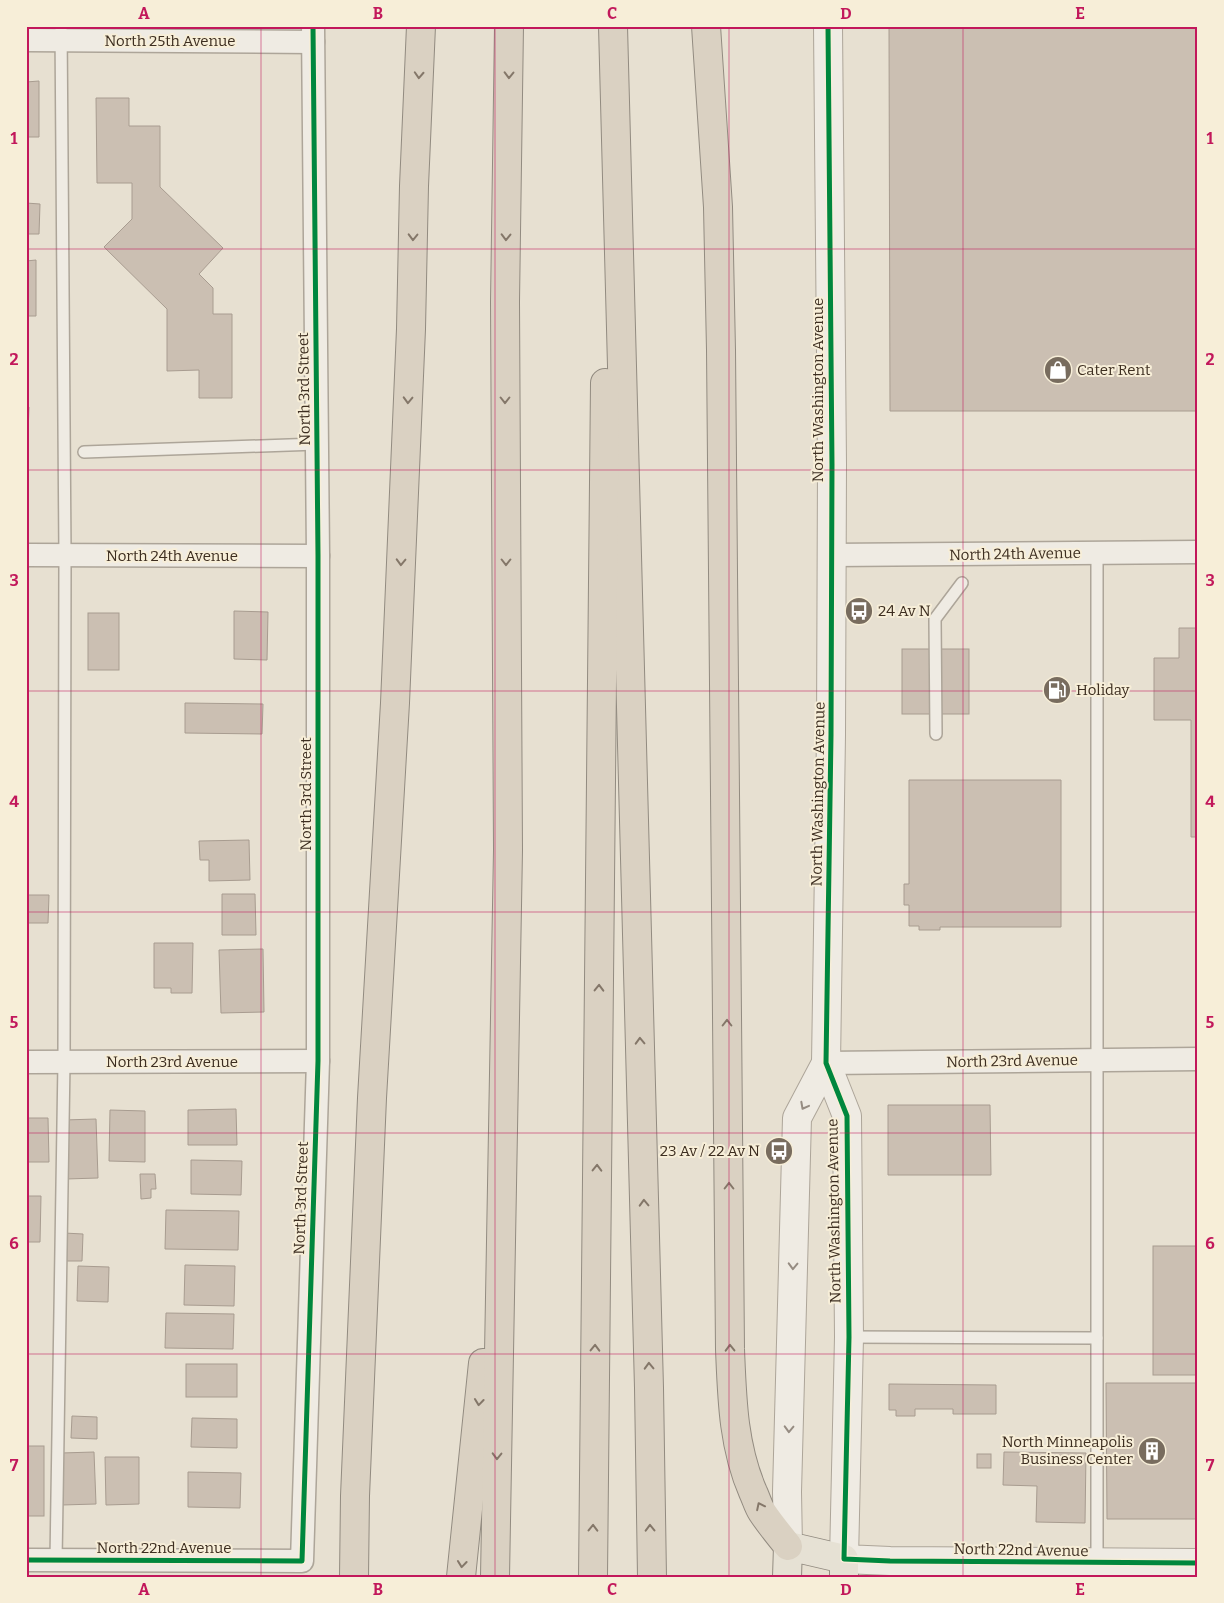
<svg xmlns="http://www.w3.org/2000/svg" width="1224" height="1603" viewBox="0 0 1224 1603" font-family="Bitter,serif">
	<rect width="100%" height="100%" fill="#e7e0d1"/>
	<g fill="#cbbfb2" stroke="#a89c90">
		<path d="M889 26H1198V411H890Z"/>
		<path d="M39 81V137H26V82Z"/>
		<path d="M96 98H129V126H160V187L223 248 199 274 213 288V314H232V398H199V370L167 371V309L104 247 132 219V183H97Z"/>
		<path d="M26 203 40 204 39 234H26Z"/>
		<path d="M36 260V316H26V261Z"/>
		<path d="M26 407H29L28 434H26Z"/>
		<path d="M234 611 268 612 267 660 234 659Z"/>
		<rect x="88" y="613" width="31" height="57"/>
		<path d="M1179 628H1198V837H1191V720H1154V658H1179Z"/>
		<rect x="902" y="649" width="67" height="65"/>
		<path d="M185 703 263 704 262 734 185 733Z"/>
		<path d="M909 780H1061V927H940V930H919V926H909V905H904V884H909Z"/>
		<path d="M249 840 250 880 209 881V860H200L199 841Z"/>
		<path d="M222 894H255L256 935H222Z"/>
		<path d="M26 895H49L48 923H26Z"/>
		<path d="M154 943H193L192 993H171V988H154Z"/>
		<path d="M263 949 264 1012 221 1013 219 950Z"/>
		<path d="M888 1105H990L991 1175H888Z"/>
		<path d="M236 1109 237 1145H188V1110Z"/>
		<path d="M110 1110 145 1111V1162L109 1161Z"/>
		<path d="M26 1118H48L49 1162H26Z"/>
		<path d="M96 1119 98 1178 66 1179 64 1120Z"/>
		<path d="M191 1160 242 1161 241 1195 191 1194Z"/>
		<path d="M140 1174H155L156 1189H151V1198L141 1199Z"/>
		<path d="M26 1196H41L40 1242H26Z"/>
		<path d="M166 1210 239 1211 238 1250 165 1249Z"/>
		<path d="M64 1233 83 1234 82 1261H63Z"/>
		<rect x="1153" y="1246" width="45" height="129"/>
		<path d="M185 1265 235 1266 234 1306 184 1305Z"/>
		<path d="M78 1266 109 1267 108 1302 77 1301Z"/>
		<path d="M166 1313 234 1314 233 1349 165 1348Z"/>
		<rect x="186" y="1364" width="51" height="33"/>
		<path d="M1106 1383H1198V1519H1107Z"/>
		<path d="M889 1384 996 1385V1414H953V1409H915V1416H896V1410H889Z"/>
		<path d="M72 1416 97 1417V1439L71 1438Z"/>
		<path d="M192 1418 237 1419V1448L191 1447Z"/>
		<rect x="26" y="1446" width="18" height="70"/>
		<path d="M94 1452 96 1504 62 1505 61 1453Z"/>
		<path d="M1004 1452 1086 1453 1085 1523 1036 1522 1037 1486 1003 1485Z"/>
		<rect x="977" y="1454" width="14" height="14"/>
		<path d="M105 1457H139V1504L106 1505Z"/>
		<path d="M188 1472 241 1473 240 1508 188 1507Z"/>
	</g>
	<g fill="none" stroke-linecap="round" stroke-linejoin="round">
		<defs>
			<g id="service">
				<path d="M84 452 317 444"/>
				<path d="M936 734 935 619 962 583"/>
				<path d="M849 1337 1097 1338"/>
				<path d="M56 1560 64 1062 65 555 61 26"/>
				<path d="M1097 1577V553"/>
			</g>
			<g id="minor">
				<path d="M26 40 313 42"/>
				<path d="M26 555 318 556"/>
				<path d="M832 555 1198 552"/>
				<path d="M26 1062 318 1061"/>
				<path d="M826 1063 1198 1059"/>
				<path d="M26 1560 302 1561 318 1061V556L313 26"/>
			</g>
			<g id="tertiary">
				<path d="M828 26 832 464 831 735 826 1063 847 1116 849 1337 844 1559 890 1561 1198 1563"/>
				<path d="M788 1546 787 1492 797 1118 826 1063"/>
			</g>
			<path id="primary" d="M787 1577 788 1546 844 1559V1577"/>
			<g id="motorway">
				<path d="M613 26 649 1388 652 1577"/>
				<path d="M706 26 718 207 721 350 730 1349C732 1398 733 1446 753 1492 756 1498 758 1506 762 1512 770 1524 779 1535 788 1546"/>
				<path d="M354 1577 355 1496 372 1098 395 703 411 329 414 186 421 26"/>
				<path d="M461 1577 483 1363"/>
				<path d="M495 1577 508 850 505 302 509 26"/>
				<path d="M593 1577 605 383"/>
			</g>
		</defs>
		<use href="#service" stroke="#ada599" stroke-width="14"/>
		<use href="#minor" stroke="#ada599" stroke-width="25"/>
		<use href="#tertiary" stroke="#ada599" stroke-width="30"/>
		<use href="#primary" stroke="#928b80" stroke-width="30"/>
		<use href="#motorway" stroke="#928b80" stroke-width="30"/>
		<use href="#service" stroke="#efebe3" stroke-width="11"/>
		<use href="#minor" stroke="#efebe3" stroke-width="22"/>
		<use href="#tertiary" stroke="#efebe3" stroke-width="28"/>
		<use href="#primary" stroke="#e6e1d4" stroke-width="28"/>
		<use href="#motorway" stroke="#dad1c2" stroke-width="28"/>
		<defs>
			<g id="cycleway">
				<path d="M828 26 832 464 831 735 826 1063 847 1116 849 1337 844 1559 890 1561 1198 1563"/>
				<path d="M26 1560 302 1561 318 1061V556L313 26"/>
			</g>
		</defs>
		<use href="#cycleway" stroke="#f7eed8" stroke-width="8"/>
		<use href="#cycleway" stroke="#00873e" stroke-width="5"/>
	</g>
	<defs><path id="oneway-chevron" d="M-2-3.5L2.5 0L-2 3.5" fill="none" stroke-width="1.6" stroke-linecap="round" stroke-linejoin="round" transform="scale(1.25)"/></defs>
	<g stroke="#847769">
		<use href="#oneway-chevron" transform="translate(419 75) rotate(93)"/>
		<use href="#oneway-chevron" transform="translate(509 75) rotate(91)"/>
		<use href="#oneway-chevron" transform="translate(413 237) rotate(91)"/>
		<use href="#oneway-chevron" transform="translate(506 237) rotate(91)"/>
		<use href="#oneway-chevron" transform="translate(408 400) rotate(92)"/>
		<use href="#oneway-chevron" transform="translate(505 400) rotate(90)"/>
		<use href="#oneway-chevron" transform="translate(401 562) rotate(92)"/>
		<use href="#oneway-chevron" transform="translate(506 562) rotate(90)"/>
		<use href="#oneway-chevron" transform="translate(599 988) rotate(-89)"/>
		<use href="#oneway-chevron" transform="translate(727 1023) rotate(-90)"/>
		<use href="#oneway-chevron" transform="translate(640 1041) rotate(-92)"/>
		<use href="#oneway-chevron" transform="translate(597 1168) rotate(-89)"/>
		<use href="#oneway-chevron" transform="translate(729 1186) rotate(-90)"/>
		<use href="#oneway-chevron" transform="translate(644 1203) rotate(-92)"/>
		<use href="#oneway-chevron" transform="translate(595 1348) rotate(-89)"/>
		<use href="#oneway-chevron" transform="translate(730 1348) rotate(-91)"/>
		<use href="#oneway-chevron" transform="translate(649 1366) rotate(-92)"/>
		<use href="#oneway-chevron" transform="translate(479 1402) rotate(96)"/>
		<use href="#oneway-chevron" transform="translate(497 1456) rotate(91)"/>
		<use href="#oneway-chevron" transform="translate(760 1506) rotate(-116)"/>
		<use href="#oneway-chevron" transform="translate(593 1528) rotate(-89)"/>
		<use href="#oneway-chevron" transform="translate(650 1528) rotate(-91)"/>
		<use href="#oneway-chevron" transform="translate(462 1564) rotate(96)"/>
	</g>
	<g stroke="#968c82">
		<use href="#oneway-chevron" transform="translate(804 1106) rotate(118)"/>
		<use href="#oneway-chevron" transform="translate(793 1266) rotate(92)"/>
		<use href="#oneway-chevron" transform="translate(789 1429) rotate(92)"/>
	</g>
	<path fill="none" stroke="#c2185b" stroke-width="1" stroke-opacity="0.55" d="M261 26V1577M495 26V1577M729 26V1577M963 26V1577M26 249H1198M26 470H1198M26 691H1198M26 912H1198M26 1133H1198M26 1354H1198"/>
	<defs>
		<symbol id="shop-disc" viewBox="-11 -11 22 22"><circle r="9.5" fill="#786c5e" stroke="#f7eed8"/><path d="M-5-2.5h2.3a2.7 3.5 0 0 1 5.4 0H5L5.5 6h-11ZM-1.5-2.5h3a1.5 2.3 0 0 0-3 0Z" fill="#fff"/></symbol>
		<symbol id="bus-disc" viewBox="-11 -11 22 22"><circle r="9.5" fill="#786c5e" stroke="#f7eed8"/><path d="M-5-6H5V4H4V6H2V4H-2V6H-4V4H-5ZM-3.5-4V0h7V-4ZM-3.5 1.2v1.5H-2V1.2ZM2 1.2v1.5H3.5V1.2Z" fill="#fff"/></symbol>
		<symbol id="fuel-disc" viewBox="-11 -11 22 22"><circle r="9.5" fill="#786c5e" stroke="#f7eed8"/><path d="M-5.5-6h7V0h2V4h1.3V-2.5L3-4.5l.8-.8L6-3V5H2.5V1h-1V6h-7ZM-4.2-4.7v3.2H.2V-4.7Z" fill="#fff"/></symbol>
		<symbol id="building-disc" viewBox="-11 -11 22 22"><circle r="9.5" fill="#786c5e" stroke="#f7eed8"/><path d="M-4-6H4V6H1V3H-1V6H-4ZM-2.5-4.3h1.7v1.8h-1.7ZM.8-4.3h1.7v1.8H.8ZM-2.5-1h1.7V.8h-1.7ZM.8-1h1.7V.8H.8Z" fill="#fff"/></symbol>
	</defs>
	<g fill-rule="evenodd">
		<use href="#shop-disc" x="1042" y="354" width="32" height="32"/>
		<use href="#bus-disc" x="843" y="595" width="32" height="32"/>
		<use href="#fuel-disc" x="1041" y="674" width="32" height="32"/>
		<use href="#bus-disc" x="763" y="1135" width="32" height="32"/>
		<use href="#building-disc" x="1136" y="1435" width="32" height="32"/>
	</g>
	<g text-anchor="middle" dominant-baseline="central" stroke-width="4" stroke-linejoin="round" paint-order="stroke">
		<g font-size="15" fill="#3d2e20" stroke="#f7eed8">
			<text x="170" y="41">North 25th Avenue</text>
			<text transform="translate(304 389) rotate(-91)">North 3rd Street</text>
			<text transform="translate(818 390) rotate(-90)">North Washington Avenue</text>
			<text transform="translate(1015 554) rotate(-1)">North 24th Avenue</text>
			<text x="172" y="556">North 24th Avenue</text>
			<text transform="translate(306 794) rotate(-90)">North 3rd Street</text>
			<text transform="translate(818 794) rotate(-89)">North Washington Avenue</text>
			<text transform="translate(1012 1061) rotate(-1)">North 23rd Avenue</text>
			<text x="172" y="1062">North 23rd Avenue</text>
			<text transform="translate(301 1198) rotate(-88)">North 3rd Street</text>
			<text transform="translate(834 1211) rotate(-91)">North Washington Avenue</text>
			<text x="164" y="1548">North 22nd Avenue</text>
			<text transform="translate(1021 1550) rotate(1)">North 22nd Avenue</text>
		</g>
		<g font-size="15" fill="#3d2e20" stroke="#f7eed8" text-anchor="start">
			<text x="1077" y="370">Cater Rent</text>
			<text x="878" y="611">24 Av N</text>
			<text x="1076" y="690">Holiday</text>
			<text x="760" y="1151" text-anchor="end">23 Av / 22 Av N</text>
			<text x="1133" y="1442" text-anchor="end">North Minneapolis<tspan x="1133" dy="17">Business Center</tspan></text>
		</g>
	</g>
	<rect width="1224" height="1603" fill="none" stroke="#f7eed8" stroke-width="55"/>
	<rect x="28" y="28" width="1168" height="1548" fill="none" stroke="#c2185b" stroke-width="2"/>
	<g font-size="16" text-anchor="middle" font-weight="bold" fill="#c2185b">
		<text x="144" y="19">A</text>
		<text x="378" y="19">B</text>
		<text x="612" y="19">C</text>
		<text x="846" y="19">D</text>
		<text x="1080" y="19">E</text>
		<text x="14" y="144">1</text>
		<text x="1210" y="144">1</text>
		<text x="14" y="365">2</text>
		<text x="1210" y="365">2</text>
		<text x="14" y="586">3</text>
		<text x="1210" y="586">3</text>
		<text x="14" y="807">4</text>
		<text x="1210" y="807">4</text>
		<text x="14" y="1028">5</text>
		<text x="1210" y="1028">5</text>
		<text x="14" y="1249">6</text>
		<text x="1210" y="1249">6</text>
		<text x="14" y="1471">7</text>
		<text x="1210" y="1471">7</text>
		<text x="144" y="1595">A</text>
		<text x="378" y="1595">B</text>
		<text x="612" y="1595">C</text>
		<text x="846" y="1595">D</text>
		<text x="1080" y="1595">E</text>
	</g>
</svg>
